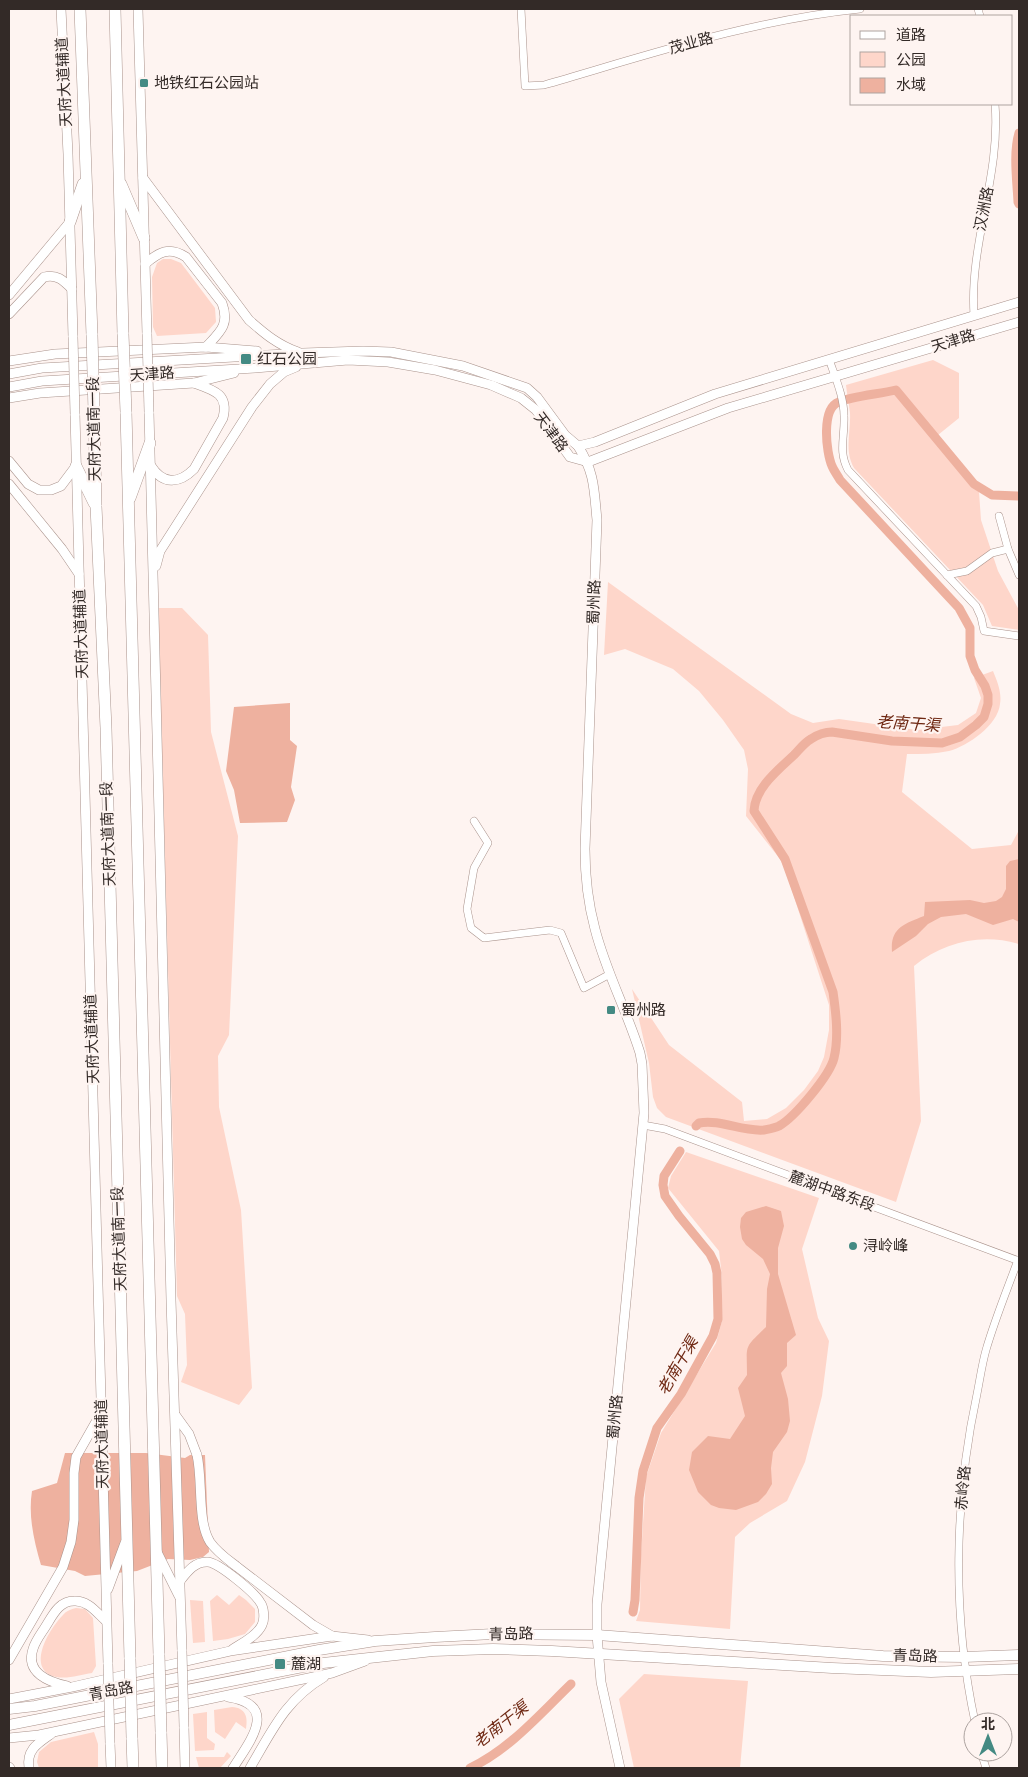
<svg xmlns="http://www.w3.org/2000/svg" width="1028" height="1777" viewBox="0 0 1028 1777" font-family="'Varela Round','Noto Sans SC',sans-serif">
	<rect width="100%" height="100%" fill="#fef4f1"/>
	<g fill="#fed6ca">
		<path d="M163 259H171L181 263 215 308 216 322 206 333 157 336 153 327 152 277 157 263Z"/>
		<path d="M933 360 959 373V418L933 439 979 492 981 520 998 571 1019 610V630L992 626 983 605 854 468C844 451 851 432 850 413 849 404 847 395 846 385Z"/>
		<path d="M608 582 791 714 813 723 839 719 917 730 958 725 976 713 981 698 974 678 993 671C997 681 1002 692 1000 704 998 725 968 746 949 751 935 754 921 754 907 754L902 792 972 849 1011 845 1019 830V944C981 933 944 942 914 966L921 1121 896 1202 666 1117 657 1108 653 1097 649 1063 632 989 669 1045 742 1102 744 1121 767 1119 786 1108 804 1090 818 1071 824 1057 829 1030V1005L785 869 780 859 746 816 748 769 744 750 723 720 699 691 673 669 625 649 604 655Z"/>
		<path d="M158 608H182L208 635 211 732 238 836 229 1035 218 1056 219 1107 241 1210 252 1388 239 1405 181 1382 187 1365 185 1314 177 1296Z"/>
		<path d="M686 1152 819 1198 802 1249 818 1318 829 1341 822 1396 805 1462 787 1501 750 1523 735 1537 730 1629 636 1621 640 1610 641 1555 646 1477 661 1433 716 1343 722 1321V1277L719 1251 668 1188 671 1176Z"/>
		<path d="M217 1595 229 1605 239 1595 246 1600 255 1609V1622L245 1634 228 1639 213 1641 210 1601Z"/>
		<path d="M190 1600 203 1601 205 1642 193 1643Z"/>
		<path d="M76 1608 85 1609 93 1618 96 1666 92 1673C79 1675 63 1681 50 1675 28 1663 51 1627 63 1615 66 1611 71 1609 76 1608Z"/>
		<path d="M644 1674 748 1681 740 1768H634L619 1699Z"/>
		<path d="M232 1707C246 1708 248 1717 246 1729L236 1722 225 1739 215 1732 214 1710Z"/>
		<path d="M207 1712V1738L215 1744 214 1750 195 1751 193 1714Z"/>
		<path d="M94 1732 98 1744V1768H39L37 1762 39 1752 51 1742Z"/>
		<path d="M227 1752 231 1756 220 1768H199L196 1757H224Z"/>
	</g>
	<g fill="#eeb19f">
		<path d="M290 703V740L297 746 291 787 295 800 287 822 240 823 234 790 226 771 234 707Z"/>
		<path d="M1019 859V922L1013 919 993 925 966 914 941 917 928 924 916 936 892 952C890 928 904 924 924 916L925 902 970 900 984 903 996 901 1002 897 1006 889V866L1010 861Z"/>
		<path d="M766 1206 781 1211 784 1226 778 1248V1274L796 1335 787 1343V1366L781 1373 788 1399 790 1421 787 1432 773 1452 771 1468 772 1484 766 1494 758 1502 736 1510 719 1508 711 1505 698 1492 689 1470 692 1452 708 1436 730 1439 745 1416 738 1388 747 1375C747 1344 743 1349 766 1327L767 1289 770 1274 763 1259 746 1245 742 1239 740 1227 741 1218 746 1212Z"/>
		<path d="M65 1453H146L185 1458 190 1455H205L209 1552 203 1557 190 1560 168 1559 137 1571 85 1576 75 1571 41 1565C34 1541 28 1516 32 1491L57 1483Z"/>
	</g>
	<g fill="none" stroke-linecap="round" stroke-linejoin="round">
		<g stroke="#eeb19f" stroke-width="9">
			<path d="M1019 133C1013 153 1017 181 1018 202L1019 204"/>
			<path d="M696 1126 699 1123C721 1119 742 1132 764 1130 769 1129 775 1128 779 1126 795 1117 830 1075 834 1058 839 1037 836 1013 833 992L785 859 754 811C755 788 778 770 794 755 799 750 804 743 811 739 817 735 825 732 832 732L892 741 942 743 960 737 976 725 984 717 988 704V695L985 686 975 670 970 656V628L959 608 840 480C838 476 834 471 832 466 826 452 821 408 839 402 853 396 880 394 896 390L974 484 992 495 1019 496"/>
			<path d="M633 1612 635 1600 639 1498 643 1471 657 1428 681 1394 713 1336 718 1319 717 1273 715 1264 710 1254 679 1216 665 1196 663 1185 664 1176 680 1151"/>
			<path d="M470 1768C509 1750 540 1714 571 1684"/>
		</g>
		<defs>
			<g id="minor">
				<path d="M521 9 525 86 544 85C648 55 752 20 860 9"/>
				<path d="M978 9 980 16"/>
				<path d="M974 315C969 244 1001 175 995 104"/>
				<path d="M829 359C835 377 844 397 844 416 845 437 838 451 848 470L976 606 981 617 984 631 1019 636"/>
				<path d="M999 516 1008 549 1019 575"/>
				<path d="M947 575 967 571 992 553 1008 549"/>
				<path d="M474 821 488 843 474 868 467 909 471 928 484 938 550 930 561 933 584 988 610 974"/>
				<path d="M643 1125 665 1129 1019 1261"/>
				<path d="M975 1722C952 1615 954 1501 977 1394 980 1379 982 1364 986 1350 995 1319 1007 1290 1018 1260"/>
				<path d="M981 1752 986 1768"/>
			</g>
			<g id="tertiary">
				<path d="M61 9 68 154 73 337"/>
				<path d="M138 9 147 334"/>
				<path d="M143 178 249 320C265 334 278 345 298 352"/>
				<path d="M145 264C159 252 169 246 186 257L222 303C230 325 220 332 206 347"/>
				<path d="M9 295 70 222"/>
				<path d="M9 314 44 277C57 274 63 280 72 289"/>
				<path d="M9 361 55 354 206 347 257 351"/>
				<path d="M9 374 42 368 303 353 363 351 391 352 463 366 527 388 537 397 565 435 578 446 595 442 715 394 1019 302"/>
				<path d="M9 387 42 381 255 368 348 360 388 362 435 370 491 385 521 398 536 410 570 457 588 462 728 408 1019 322"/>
				<path d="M9 398 40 393 194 383 234 373"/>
				<path d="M149 412 171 1300 182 1651"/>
				<path d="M75 414 108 1664"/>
				<path d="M578 446C595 473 594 490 597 520L585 849C585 876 588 903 595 929 606 972 627 1011 640 1053L642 1064 644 1113 597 1604V1635L601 1682 620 1768"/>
				<path d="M9 461 28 484 39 490H51L61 486 76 466"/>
				<path d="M151 466C163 485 179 484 194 469L223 418C229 394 214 390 194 383"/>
				<path d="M9 484 62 549 79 574"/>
				<path d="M156 566 160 551 252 407 270 384 284 372 296 367"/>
				<path d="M176 1416 189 1434 197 1455"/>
				<path d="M157 1552 179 1596"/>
				<path d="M236 1566 313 1625 332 1636"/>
				<path d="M180 1581C187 1572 195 1561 208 1562 219 1563 254 1592 260 1602 264 1607 265 1619 262 1625 257 1636 242 1643 233 1649"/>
				<path d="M108 1589 125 1543"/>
				<path d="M9 1660 63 1567 71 1542 74 1520V1473L76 1457 101 1413"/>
				<path d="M67 1686C49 1682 25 1673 33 1649 35 1642 40 1635 44 1629 52 1617 58 1601 74 1601 88 1600 97 1613 106 1621"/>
				<path d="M228 1697C280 1705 250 1741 233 1768"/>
				<path d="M9 1699 72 1687 230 1651 332 1636 368 1640"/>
				<path d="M184 1727 185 1768"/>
				<path d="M9 1738 39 1735 332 1673 365 1661"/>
				<path d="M110 1743 111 1768"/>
				<path d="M9 1767 10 1768"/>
				<path d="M29 1768C26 1750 38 1743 51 1734"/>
				<path d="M250 1768C272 1731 285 1700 324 1677"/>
			</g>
			<g id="secondary">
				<path d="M9 1709 35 1706 319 1650 375 1641 435 1637 493 1634 597 1635 883 1656 964 1657 1019 1655"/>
				<path d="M9 1725 323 1663 433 1651 493 1649 552 1651 832 1668 931 1672 1019 1669"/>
			</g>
			<g id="trunk">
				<path d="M80 9 92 335"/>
				<path d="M115 9 123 334"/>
				<path d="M121 184 144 238"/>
				<path d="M70 222 83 184"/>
				<path d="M94 412 96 506 106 728 130 1659"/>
				<path d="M126 412 159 1655"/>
				<path d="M76 466 94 503"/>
				<path d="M130 498 150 443"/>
				<path d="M161 1732 162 1768"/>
				<path d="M132 1738 133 1768"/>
			</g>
		</defs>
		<use href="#minor" stroke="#aa938c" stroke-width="8"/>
		<use href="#tertiary" stroke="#aa938c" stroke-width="10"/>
		<use href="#secondary" stroke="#aa938c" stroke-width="11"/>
		<use href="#trunk" stroke="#aa938c" stroke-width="12"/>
		<use href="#minor" stroke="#fff" stroke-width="7"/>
		<use href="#tertiary" stroke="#fff" stroke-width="9"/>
		<use href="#secondary" stroke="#fff" stroke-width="10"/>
		<use href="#trunk" stroke="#fff" stroke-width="11"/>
		<defs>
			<g id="tertiary-bridge">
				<path d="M147 334 149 412"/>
				<path d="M73 337 75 414"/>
				<path d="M197 1455C203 1481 197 1521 210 1542 217 1552 227 1559 236 1566"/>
				<path d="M182 1651 184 1727"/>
				<path d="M108 1664 110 1743"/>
			</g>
			<g id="trunk-bridge">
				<path d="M123 334 126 412"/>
				<path d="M92 335 94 412"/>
				<path d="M159 1655 161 1732"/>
				<path d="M130 1659 132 1738"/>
			</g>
		</defs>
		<use href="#tertiary-bridge" stroke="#aa938c" stroke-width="10" stroke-linecap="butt"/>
		<use href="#trunk-bridge" stroke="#aa938c" stroke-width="12" stroke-linecap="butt"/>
		<use href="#tertiary-bridge" stroke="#fff" stroke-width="9"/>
		<use href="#trunk-bridge" stroke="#fff" stroke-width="11"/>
	</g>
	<g fill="#448a83" stroke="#fef4f1" stroke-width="2">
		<rect x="139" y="78" width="10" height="10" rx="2.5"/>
		<rect x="240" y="353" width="12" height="12" rx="2.5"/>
		<rect x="606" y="1005" width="10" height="10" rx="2.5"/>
		<circle cx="853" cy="1246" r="5"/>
		<rect x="274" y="1658" width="12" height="12" rx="2.5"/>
	</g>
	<g text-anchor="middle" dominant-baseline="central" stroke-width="4.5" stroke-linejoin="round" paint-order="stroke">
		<g font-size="15" fill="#332a27" stroke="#fef4f1">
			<text transform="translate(691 43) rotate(-15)">茂业路</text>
			<text transform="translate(64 82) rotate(-93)">天府大道辅道</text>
			<text transform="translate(984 209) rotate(-79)">汉洲路</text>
			<text transform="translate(953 341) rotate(-17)">天津路</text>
			<text transform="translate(152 374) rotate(-4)">天津路</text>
			<text transform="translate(94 429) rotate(-91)">天府大道南一段</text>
			<text transform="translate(551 432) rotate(53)">天津路</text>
			<text transform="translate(594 602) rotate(-88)">蜀州路</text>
			<text transform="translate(81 634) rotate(-92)">天府大道辅道</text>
			<text transform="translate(108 834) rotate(-92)">天府大道南一段</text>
			<text transform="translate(92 1039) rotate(-92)">天府大道辅道</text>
			<text transform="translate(832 1191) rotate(20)">麓湖中路东段</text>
			<text transform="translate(119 1239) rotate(-92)">天府大道南一段</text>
			<text transform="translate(615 1417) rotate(-85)">蜀州路</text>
			<text transform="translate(102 1444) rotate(-91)">天府大道辅道</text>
			<text transform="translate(963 1488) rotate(-85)">赤岭路</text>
			<text transform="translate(511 1634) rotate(-1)">青岛路</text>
			<text transform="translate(915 1656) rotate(1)">青岛路</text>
			<text transform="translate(111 1691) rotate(-11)">青岛路</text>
		</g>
		<g font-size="15" fill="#332a27" stroke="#fef4f1" text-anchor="start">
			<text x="154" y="83">地铁红石公园站</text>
			<text x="257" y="359">红石公园</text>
			<text x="621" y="1010">蜀州路</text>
			<text x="863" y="1246">浔岭峰</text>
			<text x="291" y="1664">麓湖</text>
		</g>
		<g font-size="16" font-style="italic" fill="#6f2813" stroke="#fef4f1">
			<text transform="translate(908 724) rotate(4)">老南干渠</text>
			<text transform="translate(678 1366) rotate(-60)">老南干渠</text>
			<text transform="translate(501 1725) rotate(-38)">老南干渠</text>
		</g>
	</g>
	<rect width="1028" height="1777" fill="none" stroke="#332a27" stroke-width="20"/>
	<rect x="850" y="15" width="162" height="90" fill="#fef4f1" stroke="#ada3a0"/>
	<rect x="860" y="31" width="25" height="8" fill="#ffffff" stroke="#ada3a0"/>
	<text x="896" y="40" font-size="15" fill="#332a27">道路</text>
	<rect x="860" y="52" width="25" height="15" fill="#fed6ca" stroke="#ada3a0"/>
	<text x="896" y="65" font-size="15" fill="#332a27">公园</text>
	<rect x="860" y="78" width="25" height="15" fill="#eeb19f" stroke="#ada3a0"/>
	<text x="896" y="90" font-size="15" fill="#332a27">水域</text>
	<g transform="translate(988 1737)"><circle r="24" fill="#fef4f1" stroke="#ada3a0"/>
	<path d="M0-4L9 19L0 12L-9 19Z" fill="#448a83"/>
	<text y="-8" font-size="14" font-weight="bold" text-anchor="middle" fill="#332a27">北</text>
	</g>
</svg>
